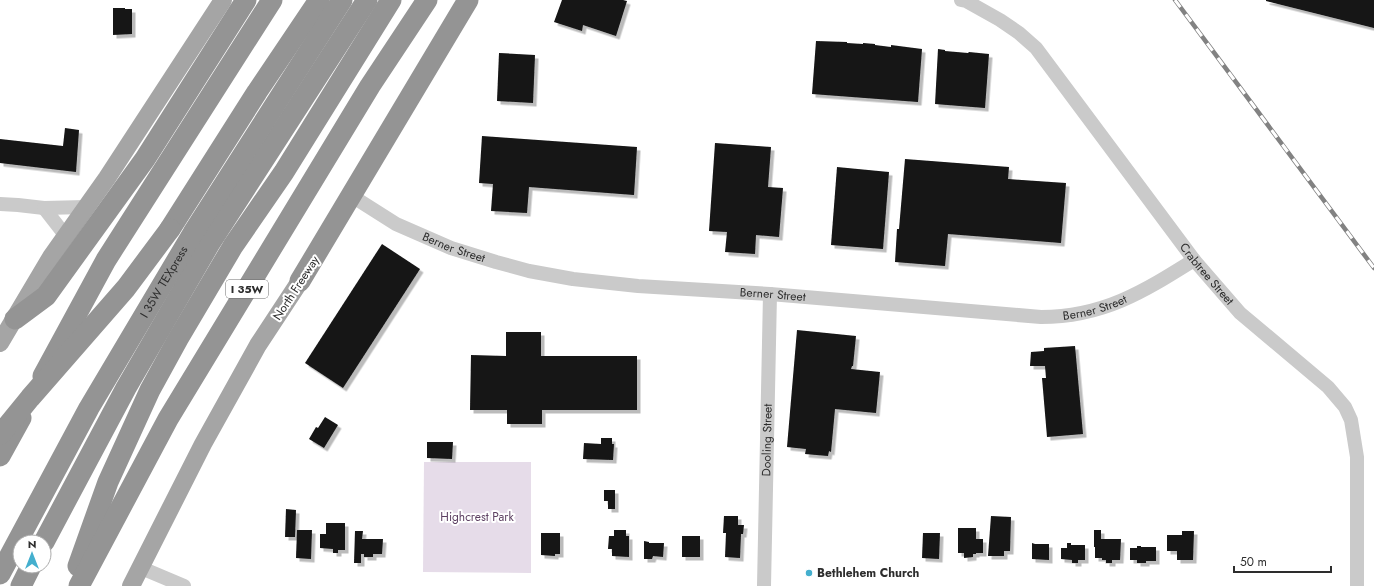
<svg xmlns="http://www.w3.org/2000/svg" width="1374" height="586" viewBox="0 0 1374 586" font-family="Jost,sans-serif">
	<defs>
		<filter id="shadow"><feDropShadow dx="3.5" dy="3.5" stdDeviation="0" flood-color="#0004"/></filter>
	</defs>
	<rect width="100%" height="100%" fill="#fff"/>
	<path fill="#e6dce9" d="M424 462H531V573L423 572Z"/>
	<g fill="#141414" filter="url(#shadow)">
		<path d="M562 0H623L627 1 616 36 583 25 582 31 554 22Z"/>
		<path d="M1266 0H1374V28L1266 1Z"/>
		<path d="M113 8H125V9H132V34L113 35Z"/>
		<path d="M816 41 847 42V43L863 44V43L875 44V45L891 47V45L922 49 918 102 812 94Z"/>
		<path d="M938 49 945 50V51L968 53 969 52 989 54 985 108 935 104Z"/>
		<path d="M499 53 535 55 533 103 497 101Z"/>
		<path d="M65 128 79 130 76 172 0 163V139L63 146Z"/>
		<path d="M482 136 637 147 634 195 529 187 527 213 491 211 493 184 479 183Z"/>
		<path d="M715 143 771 147 768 187 783 188 779 237 756 235 755 254 725 252 727 232 709 231Z"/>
		<path d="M905 159 1009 167 1008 179 1066 183 1061 243 948 234 945 266 895 262 897 229H899Z"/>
		<path d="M837 167 889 172 883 249 831 245Z"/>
		<path d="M382 244 420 269 343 388 305 363Z"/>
		<path d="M797 330 856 336 853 366H852L851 369 880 372 876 413 835 409 831 452 829 451 828 456 805 454 806 449 787 447Z"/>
		<path d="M506 332H541V356H637V410H542V424H507V410H470L471 355 506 356Z"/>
		<path d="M1075 346 1083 434 1047 437 1042 378H1046L1045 366H1030L1031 352 1044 351V348Z"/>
		<path d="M325 417 338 425 324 448 309 439 316 427 318 428Z"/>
		<path d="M601 438H612V444H614L613 460 583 459 584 443 601 444Z"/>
		<path d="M427 442H453L452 459 427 458Z"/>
		<path d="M604 490H615V509H608V501H604Z"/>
		<path d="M286 509 296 510 295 537H285Z"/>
		<path d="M724 516H738V525H744L743 534H741L740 558 725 557 726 533H723Z"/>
		<path d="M991 516 1011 517 1010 551H1004V556H988Z"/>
		<path d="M326 523H345V550H338V553H333V549L320 548V534H326Z"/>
		<path d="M958 528H976V539H983V553H976V554H973V557L964 558V553H958Z"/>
		<path d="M297 530H312L311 559 296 558Z"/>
		<path d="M614 530H626V536H629V557L612 556V549H608L609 536H614Z"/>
		<path d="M1094 530H1101V539H1121L1120 560H1112V563H1106V560H1102V558H1095V547H1094Z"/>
		<path d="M355 531H363L362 539H383L382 554H373V557H364V554H361V563H354Z"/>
		<path d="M1182 531H1194L1193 560H1177V551H1167V535H1182Z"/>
		<path d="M541 533H560V554H555V556L541 555Z"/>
		<path d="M923 533H940L939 559 922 558Z"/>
		<rect x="682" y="536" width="18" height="21"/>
		<path d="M644 541 649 542V543H664L663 557 653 556 652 559H644Z"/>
		<path d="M1032 543 1035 544H1049V560L1032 559Z"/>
		<path d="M1067 543H1071V545H1085V560H1078V563H1072V560L1061 559V548H1067Z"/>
		<path d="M1137 546H1141V547H1156V561H1146V563H1137V560H1130V548H1137Z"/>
	</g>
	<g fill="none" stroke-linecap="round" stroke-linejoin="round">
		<g stroke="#cacaca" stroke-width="14">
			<path id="s1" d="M961 0 966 1 1000 20 1019 33 1036 48 1194 260 1240 313 1328 387 1345 407 1351 420 1357 457V586"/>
			<path id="s2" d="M355 198 396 224 451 248 496 262 529 271 573 279 638 286 770 294 1041 317C1103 317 1143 292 1194 260"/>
			<path d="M0 204 18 205 44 208 85 207"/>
			<path d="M44 208 65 235"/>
			<path d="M139 567 184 586"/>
			<path id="s3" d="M764 586 770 294"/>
		</g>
		<g stroke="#a5a5a5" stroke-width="18">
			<path d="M0 343 51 257 107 178 223 0"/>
			<path d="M131 586 203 444 258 345 308 269"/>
		</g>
		<g stroke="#949494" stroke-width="21">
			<path d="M170 229 257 92 319 0"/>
			<path d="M300 281 468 0"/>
			<path d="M15 319 46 296 145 159 246 0"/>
			<path d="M43 376 106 260 272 0"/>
			<path d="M0 456 21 418"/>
			<path d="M44 542 126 388 210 243 367 0"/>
			<path d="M78 566 108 482 150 390 178 339 233 246 284 172 391 0"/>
			<path id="s4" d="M0 574 89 408 193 233 342 0"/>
			<path d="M21 586 31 566"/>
			<path d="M79 586 168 419 370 86 427 0"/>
		</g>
		<defs>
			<path id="rail" d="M1175 0 1374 268"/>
		</defs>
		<use href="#rail" stroke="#828282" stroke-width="4.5"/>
		<use href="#rail" stroke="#fff" stroke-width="3" stroke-dasharray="9" stroke-linecap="butt"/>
		<path stroke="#949494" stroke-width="21" d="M0 435 30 398 126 288 170 229"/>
	</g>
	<circle fill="#44afce" stroke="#fff" stroke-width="1.5" cx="809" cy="573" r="4"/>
	<g text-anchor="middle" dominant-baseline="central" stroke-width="4" stroke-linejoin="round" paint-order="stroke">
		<rect fill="#fff" stroke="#6c6c6c" stroke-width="1" x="226" y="280" width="42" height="18" rx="3"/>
		<g font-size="11" font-weight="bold" fill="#2d2d2d">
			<text x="247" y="289">I 35W</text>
		</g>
		<g font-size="12" fill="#2d2d2d" stroke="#fff">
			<text stroke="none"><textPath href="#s2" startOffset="111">Berner Street</textPath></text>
			<text stroke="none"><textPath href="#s1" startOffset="373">Crabtree Street</textPath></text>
			<text stroke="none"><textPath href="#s4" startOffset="335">I 35W TEXpress</textPath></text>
			<text transform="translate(296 288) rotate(-57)">North Freeway</text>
			<text stroke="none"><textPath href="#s2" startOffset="435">Berner Street</textPath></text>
			<text stroke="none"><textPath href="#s2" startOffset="759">Berner Street</textPath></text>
			<text stroke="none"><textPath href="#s3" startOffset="146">Dooling Street</textPath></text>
		</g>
		<g font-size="12" fill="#5d4062" stroke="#fff">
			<text x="477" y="517">Highcrest Park</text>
		</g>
		<g font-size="12" font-weight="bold" fill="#2d2d2d" stroke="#fff" text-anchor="start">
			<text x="817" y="573">Bethlehem Church</text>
		</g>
	</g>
	<g transform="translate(32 554)"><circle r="19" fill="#ffffff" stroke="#ababab"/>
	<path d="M0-3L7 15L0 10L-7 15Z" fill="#44afce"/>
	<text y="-6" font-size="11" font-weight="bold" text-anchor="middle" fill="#2d2d2d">N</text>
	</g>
	<path d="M1234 566v6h97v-6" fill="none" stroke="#2d2d2d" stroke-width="2"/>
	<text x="1240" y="566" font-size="12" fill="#2d2d2d" stroke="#ffffff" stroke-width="3" paint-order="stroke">50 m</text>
</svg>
